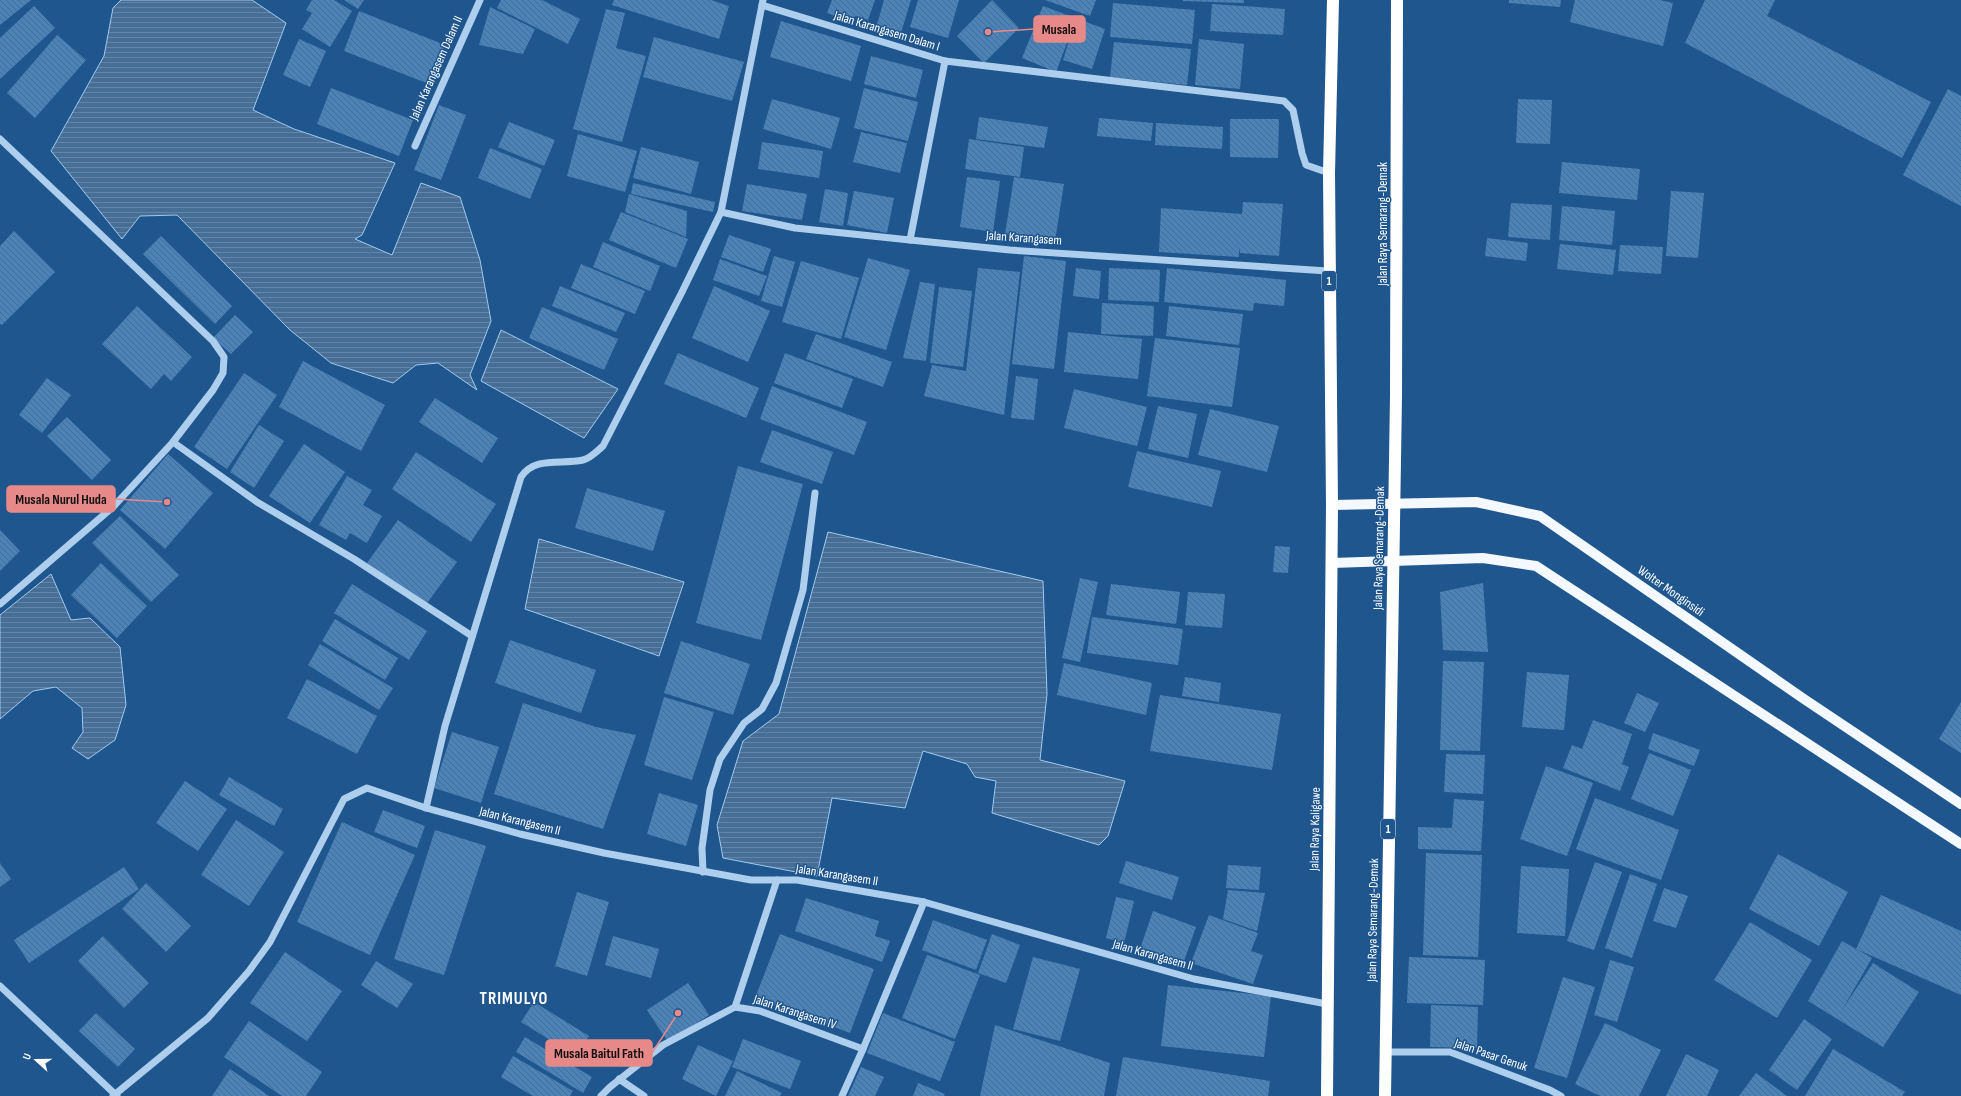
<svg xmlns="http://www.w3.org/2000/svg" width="1961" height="1096" viewBox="0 0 1961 1096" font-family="'Sofia Sans Condensed',sans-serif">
	<defs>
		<pattern id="water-rules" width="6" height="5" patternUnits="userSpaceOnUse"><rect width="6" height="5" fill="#466e96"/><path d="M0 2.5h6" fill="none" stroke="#6284a6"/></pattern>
		<pattern id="building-back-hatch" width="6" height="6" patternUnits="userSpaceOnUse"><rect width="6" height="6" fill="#4b82b8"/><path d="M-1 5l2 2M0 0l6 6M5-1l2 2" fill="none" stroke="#4b6c8d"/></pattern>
	</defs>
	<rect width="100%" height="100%" fill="#1f568e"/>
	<g fill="url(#water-rules)" stroke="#a1caee">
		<path d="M121 0H252L286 23 253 110 294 129 395 163 362 235 355 239 392 255 421 183 460 197 480 260 491 321 470 375 477 390 438 363 416 365 393 383 331 363 290 330 177 215 140 216 122 239 51 151 104 56 113 8Z"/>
		<path d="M501 330 618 389 584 438 481 381Z"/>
		<path d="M828 532 1043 581 1047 694 1040 760 1125 781 1108 836 1099 845 992 813 996 781 975 777 967 764 923 751 905 808 832 798 817 876 723 858 717 825 743 741 779 714Z"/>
		<path d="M539 539 684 582 659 656 525 609Z"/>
		<path d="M51 574 71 620 90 618 120 647 126 705 115 740 88 759 72 748 83 732 82 708 56 687 33 691 0 719V615Z"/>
	</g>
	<g fill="url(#building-back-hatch)">
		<path d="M0 0H31L0 25Z"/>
		<path d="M312 0H334L352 11 330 47 302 29 312 13 306 10Z"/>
		<path d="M344 0H364L358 9Z"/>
		<path d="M501 0H542L580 19 568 44 497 8Z"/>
		<path d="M614 0H711L729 6 719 39 612 5Z"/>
		<path d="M832 0H875L868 20 855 16 852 22 827 13Z"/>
		<path d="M884 0H911L900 36 876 28Z"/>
		<path d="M918 0H959L948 38 910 27Z"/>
		<path d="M992 0 1019 28 984 63 957 36Z"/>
		<path d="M1045 0H1096L1090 16Z"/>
		<path d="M1183 0H1244V3L1183 1Z"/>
		<path d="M1509 0H1561L1560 7 1509 3Z"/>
		<path d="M1575 0H1660L1673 3 1663 46 1570 22Z"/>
		<path d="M1705 0H1775L1767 16 1931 102 1902 158 1685 43Z"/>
		<path d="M1113 3 1195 10 1192 44 1110 37Z"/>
		<path d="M1212 4 1285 9 1283 35 1210 31Z"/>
		<path d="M34 6 55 28 0 79V38Z"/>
		<path d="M1043 6 1105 29 1092 69 1063 60 1074 24 1056 72 1022 58Z"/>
		<path d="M490 7 535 29 523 54 479 45Z"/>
		<path d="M606 9 625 13 616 48 646 56 622 142 573 129Z"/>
		<path d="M359 11 445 45 429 84 344 51Z"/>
		<path d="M781 21 861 46 851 81 770 57Z"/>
		<path d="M57 35 86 60 35 118 7 93Z"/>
		<path d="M654 37 744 62 732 101 643 77Z"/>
		<path d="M299 39 326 51 310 87 283 75Z"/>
		<path d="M1199 39 1244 44 1240 89 1195 85Z"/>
		<path d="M1114 42 1191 49 1187 85 1110 77Z"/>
		<path d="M871 56 923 70 916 98 864 84Z"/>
		<path d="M331 88 413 120 399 156 317 124Z"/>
		<path d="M864 88 918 102 908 141 854 128Z"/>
		<path d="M1948 89 1961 96V206L1903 175Z"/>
		<path d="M772 99 840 118 831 149 763 129Z"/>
		<path d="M1518 99 1552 100 1550 144 1516 143Z"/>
		<path d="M439 105 466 115 441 180 414 170Z"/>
		<path d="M979 117 1048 127 1044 148 976 139Z"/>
		<path d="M1099 118 1153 123 1151 141 1097 136Z"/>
		<path d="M1230 119H1279L1278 158 1230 157Z"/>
		<path d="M509 122 555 140 544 166 498 147Z"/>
		<path d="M1156 123 1223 127 1222 149 1155 145Z"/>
		<path d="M861 132 907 143 900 173 853 162Z"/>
		<path d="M578 134 637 151 625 192 567 176Z"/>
		<path d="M969 139 1024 147 1020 177 965 169Z"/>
		<path d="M762 142 823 151 819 178 758 169Z"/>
		<path d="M641 147 699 162 691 194 633 178Z"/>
		<path d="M490 148 542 169 530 199 478 178Z"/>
		<path d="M1562 162 1640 169 1637 200 1559 193Z"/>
		<path d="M967 177 1000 181 993 232 960 227Z"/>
		<path d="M1014 177 1064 184 1055 241 1005 234Z"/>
		<path d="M633 183 715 202 713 212 631 194Z"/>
		<path d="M747 184 807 194 802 220 742 211Z"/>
		<path d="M825 189 848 193 843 226 819 222Z"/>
		<path d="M854 191 894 198 887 233 847 225Z"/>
		<path d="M1671 191 1704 193 1698 258 1666 256Z"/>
		<path d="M629 194 687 211 686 237 625 212Z"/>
		<path d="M1243 202 1283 204 1279 256 1240 253 1239 247V257L1159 252 1161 208 1242 214Z"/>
		<path d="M1511 203 1552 205 1550 240 1508 237Z"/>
		<path d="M1562 206 1615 211 1612 245 1559 240Z"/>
		<path d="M621 212 688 239 676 268 609 240Z"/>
		<path d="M14 231 55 272 2 325 0 324V246Z"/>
		<path d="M729 235 771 249 763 272 721 257Z"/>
		<path d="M161 236 232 306 215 324 143 254Z"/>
		<path d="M1487 238 1528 243 1526 261 1485 256Z"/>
		<path d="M603 242 660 266 650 291 593 267Z"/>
		<path d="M1560 244 1616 250 1613 275 1557 269Z"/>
		<path d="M1620 245 1663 247 1661 274 1618 271Z"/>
		<path d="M774 256 795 262 782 307 761 301Z"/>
		<path d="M1024 256 1066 261 1054 369 1012 364Z"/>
		<path d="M868 258 910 270 886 350 844 337Z"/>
		<path d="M720 259 767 276 759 296 713 280Z"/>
		<path d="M801 261 859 278 841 339 782 322Z"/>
		<path d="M581 264 645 291 635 314 571 288Z"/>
		<path d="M978 268 1020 272 1004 415 924 396 932 365 966 371Z"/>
		<path d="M1076 268 1101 271 1099 299 1073 296Z"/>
		<path d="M1109 268 1160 270 1159 302 1108 300Z"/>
		<path d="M1167 268 1286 280 1284 306 1254 303 1253 311 1164 302Z"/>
		<path d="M920 282 935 284 926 361 903 358Z"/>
		<path d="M560 286 625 313 616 332 552 306Z"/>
		<path d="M714 286 770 311 748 362 692 338Z"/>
		<path d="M939 287 972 291 963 367 930 363Z"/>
		<path d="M1102 303 1154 306 1153 336 1101 334Z"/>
		<path d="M137 306 192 357 171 381 164 374 151 389 102 344Z"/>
		<path d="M1169 306 1243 314 1239 345 1166 336Z"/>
		<path d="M542 307 618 339 604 370 529 338Z"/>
		<path d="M235 315 253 332 231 354 213 338Z"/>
		<path d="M1068 332 1142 339 1138 379 1064 372Z"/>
		<path d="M816 334 892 362 883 387 806 359Z"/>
		<path d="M1155 338 1240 348 1232 407 1147 396Z"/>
		<path d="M678 353 759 388 746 418 664 384Z"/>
		<path d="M785 353 853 379 842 408 774 383Z"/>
		<path d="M303 361 385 405 361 451 279 407Z"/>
		<path d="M244 373 277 395 227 469 194 447Z"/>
		<path d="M1016 376 1038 379 1034 420 1011 418Z"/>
		<path d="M47 378 71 395 42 433 19 415Z"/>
		<path d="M772 386 867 422 854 455 760 419Z"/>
		<path d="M1074 389 1147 407 1137 446 1064 428Z"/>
		<path d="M435 398 498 438 482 463 419 422Z"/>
		<path d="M1158 406 1197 414 1188 458 1148 449Z"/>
		<path d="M1210 409 1279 426 1267 472 1198 455Z"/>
		<path d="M67 417 111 460 92 480 47 436Z"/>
		<path d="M259 425 284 441 254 488 230 472Z"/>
		<path d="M772 430 833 452 822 484 760 462Z"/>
		<path d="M304 444 345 472 310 523 269 496Z"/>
		<path d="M1137 451 1221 471 1212 507 1128 487Z"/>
		<path d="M416 452 496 504 471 542 392 489Z"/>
		<path d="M168 454 213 493 165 549 120 510Z"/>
		<path d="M738 466 803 484 761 640 696 623Z"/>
		<path d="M347 476 372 490 363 505 382 516 367 543 350 533 346 540 319 525Z"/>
		<path d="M587 488 665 511 653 551 575 528Z"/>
		<path d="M120 516 179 575 151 602 92 543Z"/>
		<path d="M398 520 457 562 425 606 367 563Z"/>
		<path d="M0 530 20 551 0 571Z"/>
		<path d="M1275 546 1290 547 1288 573 1273 572Z"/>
		<path d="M101 563 147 606 117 638 71 595Z"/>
		<path d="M1080 578 1098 582 1080 662 1062 658Z"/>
		<path d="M1483 583 1488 652 1443 650 1440 592Z"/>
		<path d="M352 584 427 631 409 660 334 613Z"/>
		<path d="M1111 584 1180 592 1176 624 1106 615Z"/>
		<path d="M1188 592 1225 594 1222 628 1185 625Z"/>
		<path d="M1092 617 1183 629 1178 665 1087 653Z"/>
		<path d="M335 619 398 658 385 680 322 641Z"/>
		<path d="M510 640 596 670 581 713 495 683Z"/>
		<path d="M681 641 750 664 733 715 664 693Z"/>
		<path d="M320 644 393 688 379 710 308 665Z"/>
		<path d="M1443 661 1484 662 1480 751 1440 750Z"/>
		<path d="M1064 663 1152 683 1146 715 1057 695Z"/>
		<path d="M1527 672 1569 675 1564 730 1522 727Z"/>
		<path d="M1185 677 1221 683 1219 702 1182 696Z"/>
		<path d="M307 679 377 716 357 754 287 718Z"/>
		<path d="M1637 693 1659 703 1645 732 1624 723Z"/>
		<path d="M1160 695 1281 714 1272 770 1150 751Z"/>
		<path d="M664 697 714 712 692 780 644 765Z"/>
		<path d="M1961 702V753L1939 739Z"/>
		<path d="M523 703 596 727 636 735 603 829 494 794Z"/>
		<path d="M1593 720 1632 734 1622 764 1629 767 1620 791 1563 768 1572 745 1582 749Z"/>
		<path d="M452 732 499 747 481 803 434 788Z"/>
		<path d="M1653 733 1700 750 1694 766 1648 749Z"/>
		<path d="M1649 753 1691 770 1673 816 1631 799Z"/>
		<path d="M1446 754 1485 755 1483 794 1444 792Z"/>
		<path d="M1546 766 1593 783 1567 856 1520 839Z"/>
		<path d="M229 777 283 809 274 826 219 795Z"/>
		<path d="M185 781 227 809 198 851 156 823Z"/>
		<path d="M659 793 698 805 686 846 647 834Z"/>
		<path d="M1595 798 1679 830 1661 880 1576 849Z"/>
		<path d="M1454 799 1484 801 1481 851 1418 849V827L1452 828Z"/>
		<path d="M383 810 425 826 417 848 374 832Z"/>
		<path d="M236 820 284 852 249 906 201 875Z"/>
		<path d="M342 822 415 855 370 955 297 922Z"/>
		<path d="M435 830 486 846 444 975 394 959Z"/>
		<path d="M1426 853 1482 855 1478 957 1423 955Z"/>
		<path d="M1778 854 1848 892 1819 946 1749 909Z"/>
		<path d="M1126 861 1179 877 1172 900 1119 883Z"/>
		<path d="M1595 862 1622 872 1594 950 1567 941Z"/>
		<path d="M0 863 11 879 0 887Z"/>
		<path d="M1228 865 1261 867 1259 890 1226 888Z"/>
		<path d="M1521 866 1569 869 1565 936 1517 933Z"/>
		<path d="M124 867 139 889 29 963 14 940Z"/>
		<path d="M1630 874 1657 884 1632 958 1605 948Z"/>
		<path d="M146 883 191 926 166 952 122 909Z"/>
		<path d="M1664 888 1688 896 1676 928 1653 921Z"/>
		<path d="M1228 890 1265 893 1257 931 1223 919Z"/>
		<path d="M577 892 609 902 587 976 555 966Z"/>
		<path d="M1881 895 1961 931V995L1856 949Z"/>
		<path d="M1116 897 1134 901 1124 943 1106 938Z"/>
		<path d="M806 898 879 921 875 936 890 941 882 962 795 931Z"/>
		<path d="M1153 911 1196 927 1183 964 1140 949Z"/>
		<path d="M1209 915 1258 933 1251 951 1263 955 1253 984 1191 963Z"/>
		<path d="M933 920 987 940 976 970 922 950Z"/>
		<path d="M1750 922 1812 960 1777 1018 1714 980Z"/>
		<path d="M780 934 874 969 850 1033 755 998Z"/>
		<path d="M992 934 1020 945 1006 983 978 973Z"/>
		<path d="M103 936 149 983 124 1008 78 961Z"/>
		<path d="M613 936 659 949 651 978 605 965Z"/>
		<path d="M1842 941 1872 958 1842 1010 1873 963 1919 992 1883 1047 1808 1001Z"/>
		<path d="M285 952 342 991 307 1041 250 1003Z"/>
		<path d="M927 955 980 975 955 1039 902 1018Z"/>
		<path d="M1033 957 1080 969 1060 1041 1013 1029Z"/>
		<path d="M1409 957 1485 960 1483 1005 1407 1003Z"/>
		<path d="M1610 960 1634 967 1617 1022 1594 1015Z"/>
		<path d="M376 961 413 984 397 1008 361 985Z"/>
		<path d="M1563 977 1595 987 1567 1078 1534 1068Z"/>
		<path d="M688 983 709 1015 668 1042 647 1010Z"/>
		<path d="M1168 985 1271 996 1264 1057 1161 1046Z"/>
		<path d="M534 1002 589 1036 576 1056 521 1022Z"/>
		<path d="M1431 1005 1478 1007 1477 1048 1430 1047Z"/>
		<path d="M96 1013 135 1049 118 1067 79 1031Z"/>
		<path d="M883 1013 955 1042 940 1081 867 1053Z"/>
		<path d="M1804 1019 1832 1039 1797 1090 1769 1070Z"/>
		<path d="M249 1021 322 1072 306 1096H282L224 1057Z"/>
		<path d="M1605 1023 1661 1050 1639 1096H1600L1575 1084Z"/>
		<path d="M995 1025 1110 1063 1104 1096H980Z"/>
		<path d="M525 1037 592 1077 583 1093 516 1052Z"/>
		<path d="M743 1039 801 1061 790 1089 732 1067Z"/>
		<path d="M698 1045 733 1061 716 1096 682 1079Z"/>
		<path d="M1833 1049 1905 1092 1902 1096H1805Z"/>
		<path d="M1686 1054 1719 1070 1707 1096H1666Z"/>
		<path d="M513 1056 573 1091 570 1096H533L501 1077Z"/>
		<path d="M1123 1057 1270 1081 1268 1096H1116Z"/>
		<path d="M861 1067 884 1077 875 1096H848Z"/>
		<path d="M230 1069 269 1096H212Z"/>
		<path d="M737 1071 782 1093 780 1096H725Z"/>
		<path d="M1756 1073 1787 1096H1739Z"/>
		<path d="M918 1083 945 1094 944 1096H913Z"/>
	</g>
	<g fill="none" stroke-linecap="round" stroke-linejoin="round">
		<g stroke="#adceed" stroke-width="7">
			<path d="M762 5 945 61 1284 101 1293 110 1302 153 1306 165 1329 173"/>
			<path d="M0 139 213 341 224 357 223 373 213 390 173 442 114 506 0 604"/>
			<path d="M415 146 480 0"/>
			<path d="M721 212 795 228 910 240 1010 250 1328 271"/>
			<path d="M910 240 945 61"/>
			<path d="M173 442 257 502 354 559 472 636"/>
			<path d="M426 808 445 726 521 477C535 456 561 465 583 460 591 458 597 451 603 446L682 292 721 212 763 0"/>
			<path d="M703 872 702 848 710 790 720 759 744 723 762 709 776 683 803 590 815 493"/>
			<path d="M0 986 117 1096"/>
			<path d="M735 1007 777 880"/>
			<path d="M1385 1052H1450L1550 1090 1561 1096"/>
			<path d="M619 1079 644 1096"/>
			<path d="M113 1096 208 1018 249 971 270 942 344 799 367 788 426 808 520 834 604 853 751 880H797L924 902 1194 979 1327 1004"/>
			<path d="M601 1096 610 1087 663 1045 735 1007 760 1011 863 1049"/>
			<path d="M842 1096 863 1049 924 902"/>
		</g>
		<g stroke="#f3f9ff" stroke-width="10">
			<path d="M1332 505 1476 502 1540 516 1804 699 1961 804"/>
			<path d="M1332 563 1483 558 1536 566 1961 844"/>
		</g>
		<g stroke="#fff" stroke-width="12">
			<path d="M1327 1096 1332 505 1329 173 1333 0"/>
			<path d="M1385 1096 1396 396 1397 0"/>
		</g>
	</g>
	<g text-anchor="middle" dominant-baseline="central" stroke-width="3" stroke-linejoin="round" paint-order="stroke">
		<g fill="#1f568e" stroke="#bcccdd" stroke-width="1">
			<rect x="1322" y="271" width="14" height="20" rx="3"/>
			<rect x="1381" y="819" width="14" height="20" rx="3"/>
		</g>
		<g font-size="12" font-weight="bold" fill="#fff">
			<text x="1329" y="281">1</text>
			<text x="1388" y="829">1</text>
		</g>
		<g font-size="13" fill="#fff" stroke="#1f568e">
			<text transform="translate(887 31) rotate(17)">Jalan Karangasem Dalam I</text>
			<text transform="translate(436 68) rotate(-66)">Jalan Karangasem Dalam II</text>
			<text transform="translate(1383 224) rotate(-90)">Jalan Raya Semarang-Demak</text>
			<text transform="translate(1024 238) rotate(4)">Jalan Karangasem</text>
			<text transform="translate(1379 548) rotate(-89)">Jalan Raya Semarang-Demak</text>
			<text transform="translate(1671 591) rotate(35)">Wolter Monginsidi</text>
			<text transform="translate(520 821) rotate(14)">Jalan Karangasem II</text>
			<text transform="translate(1315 829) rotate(-89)">Jalan Raya Kaligawe</text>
			<text transform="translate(837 875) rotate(9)">Jalan Karangasem II</text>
			<text transform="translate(1373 920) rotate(-89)">Jalan Raya Semarang-Demak</text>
			<text transform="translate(1153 955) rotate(16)">Jalan Karangasem II</text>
			<text transform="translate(795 1012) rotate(18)">Jalan Karangasem IV</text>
			<text transform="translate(1491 1055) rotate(19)">Jalan Pasar Genuk</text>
		</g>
		<g font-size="17" font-weight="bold" letter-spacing="1" fill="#fff" stroke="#1f568e">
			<text x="514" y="999">TRIMULYO</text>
		</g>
	</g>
	<path fill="none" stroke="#e88989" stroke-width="1.5" d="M988 32L1034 29M167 502L115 499M678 1013L652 1053"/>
	<g fill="#e88989" stroke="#1f568e" stroke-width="1.5">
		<circle cx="988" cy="32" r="4"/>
		<circle cx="167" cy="502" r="4"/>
		<circle cx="678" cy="1013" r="4"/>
	</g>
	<g fill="#e88989" stroke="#e88989" stroke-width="1.5">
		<rect x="1034" y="16" width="51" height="26" rx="4"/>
		<rect x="7" y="486" width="108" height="26" rx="4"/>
		<rect x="546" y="1040" width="106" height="26" rx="4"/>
	</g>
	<g font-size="14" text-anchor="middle" font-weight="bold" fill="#111">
		<text x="1059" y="34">Musala</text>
		<text x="61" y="504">Musala Nurul Huda</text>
		<text x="599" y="1058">Musala Baitul Fath</text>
	</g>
	<g transform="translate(36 1060) rotate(291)" stroke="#1f568e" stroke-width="3" paint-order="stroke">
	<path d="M0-3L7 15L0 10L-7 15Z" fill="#ffffff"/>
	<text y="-6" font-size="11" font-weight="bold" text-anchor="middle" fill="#ffffff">U</text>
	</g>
</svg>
